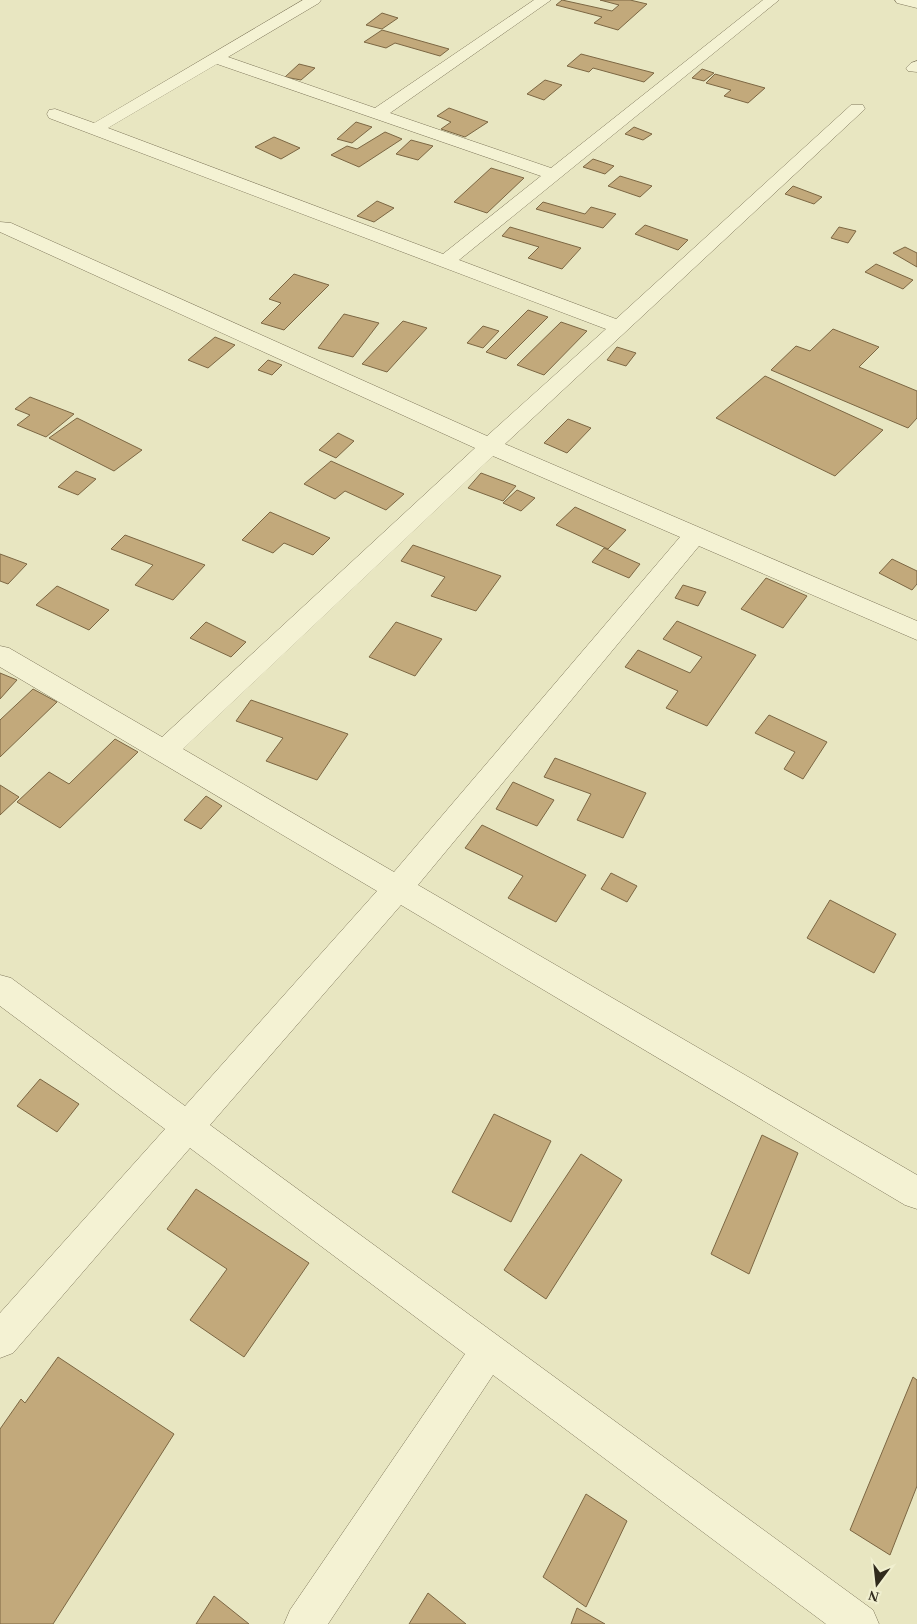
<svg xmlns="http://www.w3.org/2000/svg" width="917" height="1624" viewBox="0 0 917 1624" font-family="Georgia,serif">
	<rect width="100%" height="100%" fill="#e8e6c1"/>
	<g fill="#c2a97b" stroke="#7c6743">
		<path d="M562 0 612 11 619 5 600 0H630L647 4 618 30 594 23 602 17 556 5Z"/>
		<path d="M382 13 398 18 382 29 366 25Z"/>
		<path d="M382 30 449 49 440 56 395 43 386 48 364 42Z"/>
		<path d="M581 54 654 73 644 82 593 68 589 72 567 66Z"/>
		<path d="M299 64 315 68 301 80 285 77Z"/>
		<path d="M702 69 714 73 704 81 692 78Z"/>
		<path d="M715 74 765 88 748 103 724 96 731 90 706 83Z"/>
		<path d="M545 80 562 85 544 100 527 94Z"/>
		<path d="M449 108 488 122 465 137 441 129 451 122 437 116Z"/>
		<path d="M356 122 372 127 352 143 337 139Z"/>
		<path d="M634 127 652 134 643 140 625 134Z"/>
		<path d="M385 132 402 139 359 167 331 155 347 146 357 149Z"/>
		<path d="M274 137 300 148 281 159 255 147Z"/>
		<path d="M411 140 433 146 418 160 396 154Z"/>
		<path d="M593 159 614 166 605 174 583 167Z"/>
		<path d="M491 168 524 178 487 213 454 202Z"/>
		<path d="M620 176 652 186 640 197 608 186Z"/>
		<path d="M793 186 822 197 814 204 785 194Z"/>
		<path d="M377 201 394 208 374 222 357 216Z"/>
		<path d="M543 202 585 214 591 207 616 214 603 228 536 209Z"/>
		<path d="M645 225 688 240 678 250 635 234Z"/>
		<path d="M510 227 581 248 562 269 528 258 539 247 502 236Z"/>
		<path d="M839 227 856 231 848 243 831 238Z"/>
		<path d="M905 247 917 253V267L893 253Z"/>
		<path d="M876 264 913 280 903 289 865 272Z"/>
		<path d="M294 274 329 285 284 330 261 323 281 303 269 299Z"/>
		<path d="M528 310 548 317 506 359 486 352Z"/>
		<path d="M344 314 379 323 353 357 318 348Z"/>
		<path d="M403 321 427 328 387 372 362 364Z"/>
		<path d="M561 322 587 331 544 375 517 365Z"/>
		<path d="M483 326 499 331 483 348 467 343Z"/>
		<path d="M833 329 879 347 859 367 917 391V418L908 428 771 370 796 346 810 351Z"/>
		<path d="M215 337 235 345 208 368 188 360Z"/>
		<path d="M617 347 636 353 626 366 607 360Z"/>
		<path d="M268 360 282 365 272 375 258 370Z"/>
		<path d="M765 376 883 430 835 476 716 418Z"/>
		<path d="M30 397 74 414 46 437 17 425 30 415 15 409Z"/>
		<path d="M77 418 142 450 114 471 49 438Z"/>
		<path d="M568 419 591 428 567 453 544 443Z"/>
		<path d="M338 433 354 441 336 458 319 450Z"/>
		<path d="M331 461 404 494 386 510 345 491 335 499 304 484Z"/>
		<path d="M76 471 96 479 78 495 58 487Z"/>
		<path d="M481 473 516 486 503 501 468 488Z"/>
		<path d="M517 490 535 498 521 511 503 503Z"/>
		<path d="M575 507 626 530 608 549 556 525Z"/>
		<path d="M270 512 330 538 313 555 284 543 273 553 242 540Z"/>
		<path d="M125 535 205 565 173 600 135 585 153 565 111 549Z"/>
		<path d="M413 545 501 576 476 611 431 596 445 577 401 561Z"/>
		<path d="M604 548 640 564 629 578 592 562Z"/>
		<path d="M0 554 27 564 8 584 0 581Z"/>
		<path d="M892 559 917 571V584L912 590 879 573Z"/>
		<path d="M766 578 807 596 783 628 741 609Z"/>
		<path d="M683 585 706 592 698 606 675 598Z"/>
		<path d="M57 586 109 610 89 630 36 605Z"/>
		<path d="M677 621 756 655 707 726 666 708 678 691 625 667 638 650 690 673 702 657 663 639Z"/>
		<path d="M206 622 246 642 231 657 190 638Z"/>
		<path d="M396 622 442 639 415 676 369 657Z"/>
		<path d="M0 673 17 680 0 699Z"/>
		<path d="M33 689 57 702 0 757V720Z"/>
		<path d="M251 700 348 734 317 780 266 761 283 738 236 721Z"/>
		<path d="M769 715 827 742 803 779 784 769 795 752 755 733Z"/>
		<path d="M115 739 138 752 60 828 17 802 49 772 69 784Z"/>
		<path d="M555 758 646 793 623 838 577 820 591 794 544 777Z"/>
		<path d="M513 782 554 800 537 826 496 809Z"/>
		<path d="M0 785 19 797 0 815Z"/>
		<path d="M206 796 222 806 201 829 184 820Z"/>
		<path d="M482 825 586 875 556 922 508 898 523 876 465 848Z"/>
		<path d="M611 873 637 886 627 902 601 889Z"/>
		<path d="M830 900 896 934 874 973 807 938Z"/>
		<path d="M40 1079 79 1104 57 1132 17 1106Z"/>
		<path d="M494 1114 551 1141 511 1222 452 1192Z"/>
		<path d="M762 1135 798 1153 749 1274 711 1254Z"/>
		<path d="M581 1154 622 1180 546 1299 504 1270Z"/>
		<path d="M196 1189 309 1263 244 1357 190 1320 227 1269 167 1229Z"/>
		<path d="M58 1357 174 1434 53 1624H0V1429L21 1399 25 1403Z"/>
		<path d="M913 1377 917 1380V1486L890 1555 850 1530Z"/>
		<path d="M586 1494 627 1521 586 1607 543 1577Z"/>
		<path d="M428 1593 466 1624H409Z"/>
		<path d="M214 1596 249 1624H196Z"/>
		<path d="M577 1608 605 1624H571Z"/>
	</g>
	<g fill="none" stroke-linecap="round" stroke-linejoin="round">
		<defs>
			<g id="minor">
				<path d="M303 0H321L319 3 228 57 375 108 534 0H551L390 113 551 168 763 0H779L459 260 616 319 851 105H863L865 109 505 444 917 621V640L699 546 418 885 917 1175V1209L905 1205 401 905 210 1125 873 1610 879 1624H826L493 1375 328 1624H284L290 1610 465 1354 190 1148 13 1353 0 1358V1313L165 1129 0 1006V975L11 978 185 1106 377 891 0 667V646L9 648 162 737 475 448 0 232V222L11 223 487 436 606 329 49 118 47 114 49 110 55 109 94 123ZM217 64 541 176 443 254 108 128ZM493 456 680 537 394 872 183 749Z"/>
				<path d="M917 61V72L908 71 906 68 911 63Z"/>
			</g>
			<path id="tertiary" d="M895 0H917V8L897 3Z"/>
		</defs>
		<use href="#minor" stroke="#7f775b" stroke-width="1"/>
		<use href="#tertiary" stroke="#7f775b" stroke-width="1"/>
		<use href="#minor" fill="#f4f2d3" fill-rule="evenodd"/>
		<use href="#tertiary" fill="#f4f2d3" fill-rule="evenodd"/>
	</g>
	<g transform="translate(877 1584) rotate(195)" stroke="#f0efcf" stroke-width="4" paint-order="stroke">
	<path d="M0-4L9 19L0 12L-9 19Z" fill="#312b1d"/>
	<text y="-8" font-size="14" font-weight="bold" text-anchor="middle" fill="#312b1d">N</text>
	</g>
</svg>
